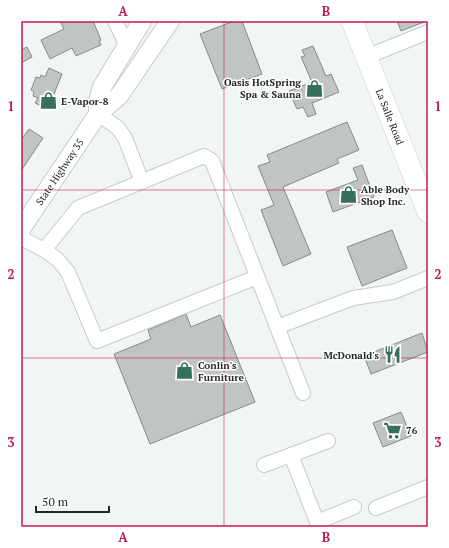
<svg xmlns="http://www.w3.org/2000/svg" width="449" height="548" viewBox="0 0 449 548" font-family="'PT Serif',serif">
	<rect width="100%" height="100%" fill="#f2f6f3"/>
	<g fill="#c0c4c2" stroke="#878a88">
		<path d="M60 21H93L101 40 99 41 101 45 76 56 72 48 50 59 41 40 64 29Z"/>
		<path d="M234 21H242L262 74 222 89 200 34Z"/>
		<path d="M397 21H424V22L401 31Z"/>
		<path d="M313 46 326 76 331 74 339 92 312 103 316 114 308 117 303 107 297 109 289 91 312 82 301 57 305 56 302 50Z"/>
		<path d="M27 47 32 57 21 63V50Z"/>
		<path d="M49 68 62 74 48 109 35 103 38 98 33 96 34 92 31 90 36 77 40 78 41 75 45 77Z"/>
		<path d="M347 122 359 150 337 159 339 163 283 187 311 254 283 266 261 210 274 205 258 166 270 162 267 155Z"/>
		<path d="M29 129 43 138 21 171V140Z"/>
		<path d="M362 165 374 197 333 212 326 192 358 180 353 168Z"/>
		<path d="M392 230 407 268 362 286 347 247Z"/>
		<path d="M186 314 191 327 220 315 255 402 150 444 114 354 151 339 148 330Z"/>
		<path d="M422 333 428 352 371 374 364 356Z"/>
		<path d="M401 412 411 436 383 447 373 423Z"/>
	</g>
	<g fill="none" stroke-linecap="round" stroke-linejoin="round">
		<defs>
			<g id="minor">
				<path d="M115 21 127 46"/>
				<path d="M366 57 428 32"/>
				<path d="M98 114 118 128 125 138 142 182"/>
				<path d="M21 233 25 240 44 250 78 208 204 156 212 161 303 393"/>
				<path d="M44 250 57 259 68 272 97 341 257 277"/>
				<path d="M277 327 353 298 393 292 428 278"/>
				<path d="M264 465 291 455"/>
				<path d="M376 508 428 487"/>
				<path d="M317 522 354 507"/>
				<path d="M319 527 291 455 328 441"/>
			</g>
			<g id="major">
				<path d="M98 114V101L102 87 142 21"/>
				<path id="s1" d="M21 229 98 114 119 96 170 21"/>
			</g>
			<g id="highway">
				<path id="s2" d="M352 21 428 212"/>
			</g>
		</defs>
		<use href="#minor" stroke="#c7cbc9" stroke-width="16"/>
		<use href="#major" stroke="#c7cbc9" stroke-width="20"/>
		<use href="#highway" stroke="#c7cbc9" stroke-width="22"/>
		<use href="#minor" stroke="#fff" stroke-width="14"/>
		<use href="#major" stroke="#fff" stroke-width="18"/>
		<use href="#highway" stroke="#fff" stroke-width="21"/>
	</g>
	<path fill="none" stroke="#c2185b" stroke-width="1" stroke-opacity="0.55" d="M224 21V527M21 190H428M21 358H428"/>
	<defs>
		<symbol id="shop-bare" viewBox="-9 -9 18 18"><path d="M-5-2.5h2.3a2.7 3.5 0 0 1 5.4 0H5L5.5 6h-11ZM-1.5-2.5h3a1.5 2.3 0 0 0-3 0Z" fill="#377058" stroke="#fff" stroke-width="2.5" paint-order="stroke"/></symbol>
		<symbol id="restaurant-bare" viewBox="-9 -9 18 18"><path d="M-5-6h1v4h1v-4h1v4h1v-4h1v5L-1.5 .5V6h-2V.5L-5-1ZM5-6V6H3V1.5H1.5Q1.5-4 5-6Z" fill="#377058" stroke="#fff" stroke-width="2.5" paint-order="stroke"/></symbol>
		<symbol id="supermarket-bare" viewBox="-9 -9 18 18"><path d="M-6-5.5h2.5l.6 2H6L4.5 2H-2.5L-4.4-4H-6ZM-1.5 3.2a1.3 1.3 0 1 0 .1 0ZM3 3.2a1.3 1.3 0 1 0 .1 0Z" fill="#377058" stroke="#fff" stroke-width="2.5" paint-order="stroke"/></symbol>
	</defs>
	<g fill-rule="evenodd">
		<use href="#shop-bare" x="302" y="76" width="25" height="25"/>
		<use href="#shop-bare" x="36" y="88" width="25" height="25"/>
		<use href="#shop-bare" x="336" y="182" width="25" height="25"/>
		<use href="#restaurant-bare" x="380" y="342" width="25" height="25"/>
		<use href="#shop-bare" x="172" y="358" width="25" height="25"/>
		<use href="#supermarket-bare" x="380" y="418" width="25" height="25"/>
	</g>
	<g text-anchor="middle" dominant-baseline="central" stroke-width="3" stroke-linejoin="round" paint-order="stroke">
		<g font-size="10" font-weight="bold" fill="#252726" stroke="#fff" text-anchor="start">
			<text x="301" y="82" text-anchor="end">Oasis HotSpring<tspan x="301" dy="12">Spa &amp; Sauna</tspan></text>
			<text x="61" y="101">E-Vapor-8</text>
			<text x="361" y="189">Able Body<tspan x="361" dy="12">Shop Inc.</tspan></text>
			<text x="379" y="355" text-anchor="end">McDonald's</text>
			<text x="198" y="365">Conlin's<tspan x="198" dy="12">Furniture</tspan></text>
			<text x="406" y="430">76</text>
		</g>
		<g font-size="10" fill="#252726" stroke="#fff">
			<text stroke="none"><textPath href="#s2" startOffset="103">La Salle Road</textPath></text>
			<text stroke="none"><textPath href="#s1" startOffset="69">State Highway 35</textPath></text>
		</g>
	</g>
	<rect width="449" height="548" fill="none" stroke="#ffffff" stroke-width="44"/>
	<path d="M36 506v6h73v-6" fill="none" stroke="#252726" stroke-width="2"/>
	<text x="42" y="506" font-size="12" fill="#252726" stroke="#ffffff" stroke-width="3" paint-order="stroke">50 m</text>
	<rect x="22" y="22" width="405" height="504" fill="none" stroke="#c2185b" stroke-width="1.5"/>
	<g font-size="13" text-anchor="middle" font-weight="bold" fill="#c2185b">
		<text x="123" y="16">A</text>
		<text x="326" y="16">B</text>
		<text x="11" y="111">1</text>
		<text x="438" y="111">1</text>
		<text x="11" y="279">2</text>
		<text x="438" y="279">2</text>
		<text x="11" y="447">3</text>
		<text x="438" y="447">3</text>
		<text x="123" y="542">A</text>
		<text x="326" y="542">B</text>
	</g>
</svg>
